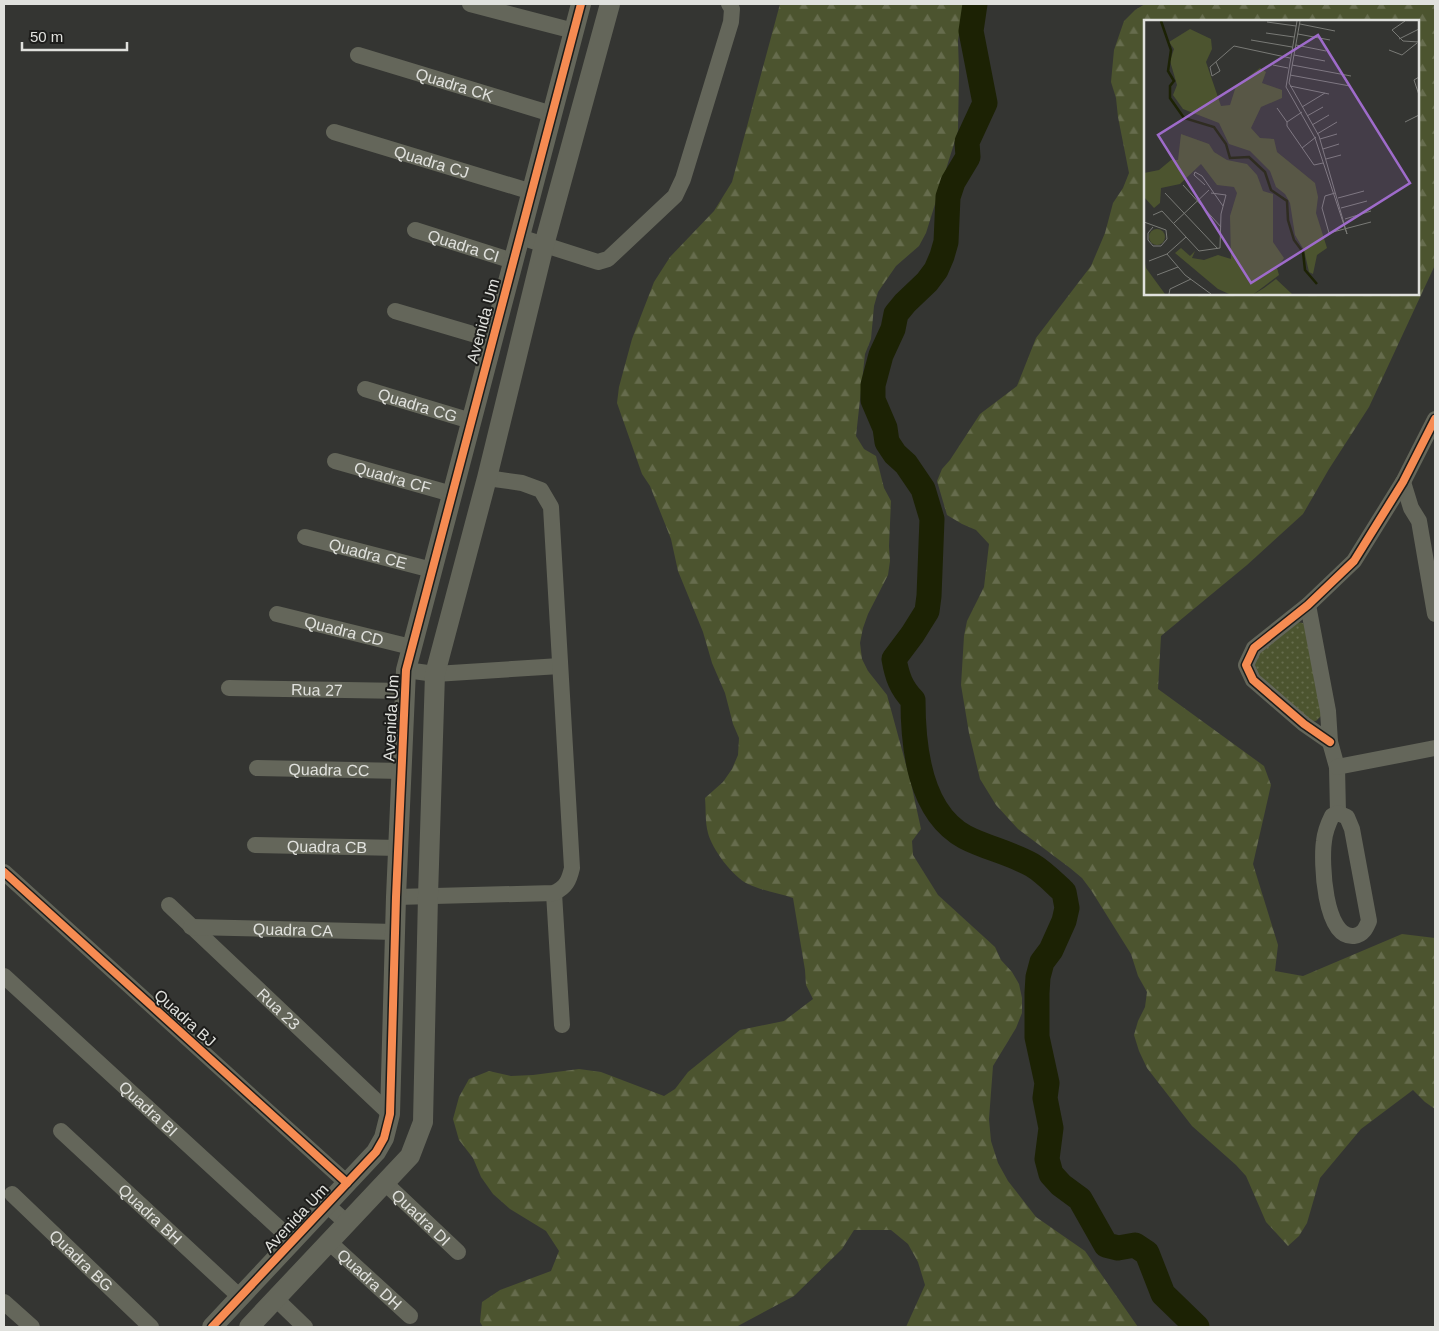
<svg xmlns="http://www.w3.org/2000/svg" width="1439" height="1331" viewBox="0 0 1439 1331" font-family="Helvetica,sans-serif">
	<defs>
		<pattern id="forest-firs" width="22" height="20" patternUnits="userSpaceOnUse" patternTransform="scale(1.25)"><rect width="22" height="20" fill="#4c542f"/><path d="M5 1l3.5 6h-7zM16 11l3.5 6h-7z" fill="#666c4d"/></pattern>
		<pattern id="park-dots" width="8" height="8" patternUnits="userSpaceOnUse" patternTransform="scale(1.25)"><rect width="8" height="8" fill="#4c542f"/><path d="M2 2h.1M6 6h.1" fill="none" stroke="#666c4d" stroke-width="1.8" stroke-linecap="round"/></pattern>
	</defs>
	<rect width="100%" height="100%" fill="#343532"/>
	<g fill="url(#forest-firs)" fill-rule="evenodd">
		<path d="M780 4H963L958 41 959 71 958 131 926 233 919 246 896 266 878 292 874 306 871 339 865 354 856 436 864 449 876 456 884 488 891 501 889 546 890 561 888 575 868 614 863 628 860 643 862 659 868 671 887 695 911 783 921 829 912 841 913 855 938 895 995 947 1001 960 1012 972 1019 984 1022 998V1013L1016 1028 993 1066 989 1119 991 1141 998 1163 1008 1181 1036 1217 1085 1251 1138 1327H906L925 1285 918 1262 908 1244 891 1230H854L842 1249 794 1296 736 1327H483L480 1322 482 1302 500 1290 551 1271 559 1251 546 1231 510 1209 493 1194 481 1177 473 1158 459 1140 453 1119 459 1097 469 1079 489 1071 511 1076 533 1075 579 1069 601 1072 664 1096 675 1089 688 1072 740 1030 784 1021 813 999 806 985 805 970 793 898C778 893 763 891 748 884 733 877 712 849 708 833 705 822 706 809 705 798L723 782 732 769 738 755 739 738 733 724 725 693 712 663 703 632 678 571 671 539 650 486 642 474 617 403 619 387 632 339 654 282 670 257 714 211 732 182Z"/>
		<path d="M1145 4H1435V265L1369 407 1329 469 1303 514 1247 565 1161 636 1158 689 1264 766 1271 785 1253 864 1278 945 1275 971 1303 976 1402 934 1435 938V1109L1425 1102 1413 1090 1361 1129 1320 1178 1307 1223 1299 1236 1288 1246 1266 1222 1246 1176 1236 1165 1192 1126 1147 1068 1139 1051 1134 1035 1138 1021 1145 1007 1147 992 1138 976 1131 954 1091 890 1082 878 1070 868 1018 829 996 805 980 779 969 733 961 685 962 669 964 636 967 621 984 587 989 544 976 530 962 524 947 515 937 481 942 469 950 460 980 414 1017 386 1036 338 1091 266 1105 233 1113 203 1123 188 1129 173 1118 117 1116 98 1111 82 1114 50 1124 21 1135 10ZM1145 21H1418V294H1145Z"/>
	</g>
	<path fill="url(#park-dots)" d="M1296 622 1303 623 1308 628 1323 714 1316 721H1310L1253 670 1257 653Z"/>
	<g fill="none" stroke-linecap="round" stroke-linejoin="round">
		<path stroke="#1c2204" stroke-width="25" d="M975 4 971 31 985 103 967 142 968 157 953 182 948 197 946 242 942 256 936 270 927 282 905 303 896 314 893 329 881 355 873 385V400L885 428 887 442 895 454 906 464 923 489 932 519 929 596 927 611 912 635 894 659C897 676 901 688 913 700 913 746 919 812 965 837 986 848 1011 853 1032 865 1044 872 1054 883 1064 892L1067 908 1064 921 1051 950 1042 962 1038 977 1037 993V1037L1047 1083 1045 1098 1051 1128 1047 1159 1051 1174 1061 1185 1080 1199 1106 1245 1118 1248 1135 1245 1147 1253 1163 1294 1197 1327"/>
		<g stroke="#64665a" stroke-width="16">
			<path d="M470 4 574 31"/>
			<path id="s1" d="M358 55 552 114"/>
			<path id="s2" d="M334 132 532 192"/>
			<path id="s3" d="M415 230 513 261"/>
			<path d="M520 237 598 262 608 259 675 196 683 179 731 22 732 9 729 4"/>
			<path d="M395 311 493 340"/>
			<path id="s4" d="M365 389 471 421"/>
			<path id="s5" d="M335 461 452 494"/>
			<path d="M1403 482 1411 508 1419 521 1435 614"/>
			<path id="s6" d="M305 537 432 570"/>
			<path d="M1308 605 1328 711 1330 742 1337 767 1338 813"/>
			<path id="s7" d="M277 614 411 647"/>
			<path d="M406 670 435 674 560 666"/>
			<path id="s8" d="M229 688 405 691"/>
			<path d="M1330 742 1304 724 1253 680 1246 665 1254 648 1308 605 1354 561 1403 482 1435 419"/>
			<path d="M1337 767 1435 748"/>
			<path id="s9" d="M257 768 402 771"/>
			<path d="M1338 813 1347 817 1352 829 1369 921C1366 928 1363 935 1354 936 1324 939 1321 861 1324 841 1325 832 1328 824 1332 816Z"/>
			<path id="s10" d="M255 845 399 848"/>
			<path d="M4 872 347 1183"/>
			<path d="M554 893 562 1025"/>
			<path d="M396 897 554 893C566 887 569 881 572 868L551 507 541 490 522 483 487 478"/>
			<path id="s11" d="M169 905 390 1114"/>
			<path id="s12" d="M191 927 395 932"/>
			<path id="s13" d="M4 976 293 1241"/>
			<path id="s14" d="M61 1131 240 1297"/>
			<path id="s15" d="M385 1183 458 1252"/>
			<path id="s16" d="M12 1194 151 1327"/>
			<path d="M327 1205 347 1223"/>
			<path id="s17" d="M329 1242 410 1316"/>
			<path d="M276 1299 305 1327"/>
			<path d="M4 1302 32 1327"/>
		</g>
		<g stroke="#64665a" stroke-width="20">
			<path d="M212 1327 376 1152 384 1138 390 1114 396 897 406 670 581 4"/>
			<path d="M249 1327 410 1156 423 1122 428 896 435 674 487 478 544 245 610 4"/>
		</g>
		<defs>
			<g id="cycleway">
				<path d="M1330 742 1304 724 1253 680 1246 665 1254 648 1308 605 1354 561 1403 482 1435 419"/>
				<path d="M4 872 347 1183"/>
				<path d="M212 1327 376 1152 384 1138 390 1114 396 897 406 670 581 4"/>
			</g>
		</defs>
		<use href="#cycleway" stroke="#1d1d1b" stroke-width="11"/>
		<use href="#cycleway" stroke="#f68b52" stroke-width="8"/>
	</g>
	<g text-anchor="middle" dominant-baseline="central" stroke-width="4" stroke-linejoin="round" paint-order="stroke">
		<g font-size="16" fill="#e0e1dd" stroke="#1d1d1b">
			<text stroke="none"><textPath href="#s1" startOffset="101">Quadra CK</textPath></text>
			<text stroke="none"><textPath href="#s2" startOffset="102">Quadra CJ</textPath></text>
			<text stroke="none"><textPath href="#s3" startOffset="51">Quadra CI</textPath></text>
			<text transform="translate(483 321) rotate(-75)">Avenida Um</text>
			<text stroke="none"><textPath href="#s4" startOffset="55">Quadra CG</textPath></text>
			<text stroke="none"><textPath href="#s5" startOffset="60">Quadra CF</textPath></text>
			<text stroke="none"><textPath href="#s6" startOffset="65">Quadra CE</textPath></text>
			<text stroke="none"><textPath href="#s7" startOffset="69">Quadra CD</textPath></text>
			<text stroke="none"><textPath href="#s8" startOffset="88">Rua 27</textPath></text>
			<text transform="translate(391 718) rotate(-87)">Avenida Um</text>
			<text stroke="none"><textPath href="#s9" startOffset="72">Quadra CC</textPath></text>
			<text stroke="none"><textPath href="#s10" startOffset="72">Quadra CB</textPath></text>
			<text stroke="none"><textPath href="#s12" startOffset="102">Quadra CA</textPath></text>
			<text stroke="none"><textPath href="#s11" startOffset="151">Rua 23</textPath></text>
			<text transform="translate(185 1018) rotate(42)">Quadra BJ</text>
			<text stroke="none"><textPath href="#s13" startOffset="196">Quadra BI</textPath></text>
			<text stroke="none"><textPath href="#s14" startOffset="122">Quadra BH</textPath></text>
			<text transform="translate(296 1218) rotate(-47)">Avenida Um</text>
			<text stroke="none"><textPath href="#s15" startOffset="50">Quadra DI</textPath></text>
			<text stroke="none"><textPath href="#s16" startOffset="96">Quadra BG</textPath></text>
			<text stroke="none"><textPath href="#s17" startOffset="55">Quadra DH</textPath></text>
		</g>
	</g>
	<g transform="translate(1144 20)">
		<rect width="275" height="275" fill="#343532"/>
		<path d="M132 259 148 274H110L120 268Z" fill="#4c542f"/>
		<path d="M46 9 67 19 68 29 62 42 77 86 86 85 92 66 116 48 122 52 118 63 138 70V78L117 87 107 108 116 118 130 119 133 132 171 163 174 177 172 193 183 228 173 235 169 254 165 252 160 230 151 215 146 183 141 174 132 167 126 151 106 131 85 124 75 103 39 89 29 75 33 65 26 41 30 29 25 22ZM37 114 65 124 70 132 83 140 103 144 113 155 119 171 129 174V222L140 238 133 248 135 255 110 274H85L74 269 31 233 37 228 46 236 51 231 48 238 60 240 74 235 87 239 86 196 93 173 90 167 73 165 57 144 36 164 17 168 16 183 10 188 0 177V153L15 150 27 140H34ZM0 239 2 248 21 274H0Z" fill="#4c542f"/>
		<path d="M5 217a8 8 0 1 1 16 0a8 8 0 1 1-16 0Z" fill="#4c542f"/>
		<path fill="none" stroke="#1c2204" stroke-width="2.5" d="M17 1 27 30 24 51 30 61 26 66V78L40 98 70 107 82 124 86 138 105 137 121 152 127 170 143 181 144 200 150 220 159 232 161 250 173 264"/>
		<path fill="none" stroke="#797a76" stroke-width="1" d="M153 1 142 67 171 118 203 214M156 1 145 63 175 116 203 214M261 1 248 10 259 21 275 22M123 2 152 6M156 4 191 11M122 13 150 17M154 14 186 20M255 19 275 9M107 20 148 27M152 25 182 31M245 30 258 35 273 23M150 35 181 41M72 42 76 51 68 56 66 47 90 26 146 38M129 45 144 48M148 45 207 56M146 55 206 66M275 57 270 60 275 75M146 66 185 74M158 87 181 73M133 88 143 102M158 92 143 102V106L170 145 179 143M163 96 179 87M261 102 275 95M168 105 185 95M173 114 193 102M176 119 193 114M158 128 172 117M179 129 195 124M182 139 197 135M39 165 77 207M61 165 50 155 51 152 58 156 79 186M21 173 74 229M191 173 181 176 178 188 185 213 227 202M194 178 220 171M197 188 223 181M9 195 18 191 55 231 76 228 77 194 82 175 67 173M201 199 227 191M0 202 22 210 23 219 17 226H9L4 220V213L9 207M30 203 65 170M23 234 41 255 67 274M5 241 23 234 42 217M13 255 34 247M25 274 26 269 47 259"/>
		<path fill="#9e6bca" fill-opacity="0.15" stroke="#9e6bca" stroke-width="2.5" d="M174 15 266 163 107 263 14 115Z"/>
		<rect width="275" height="275" fill="none" stroke="#e0e1dd" stroke-width="2.5"/>
	</g>
	<rect width="1439" height="1331" fill="none" stroke="#e0e1dd" stroke-width="10"/>
	<path d="M22 42v8h105v-8" fill="none" stroke="#e0e1dd" stroke-width="2.5"/>
	<text x="30" y="42" font-size="15" fill="#e0e1dd" stroke="#1d1d1b" stroke-width="4" paint-order="stroke">50 m</text>
</svg>
